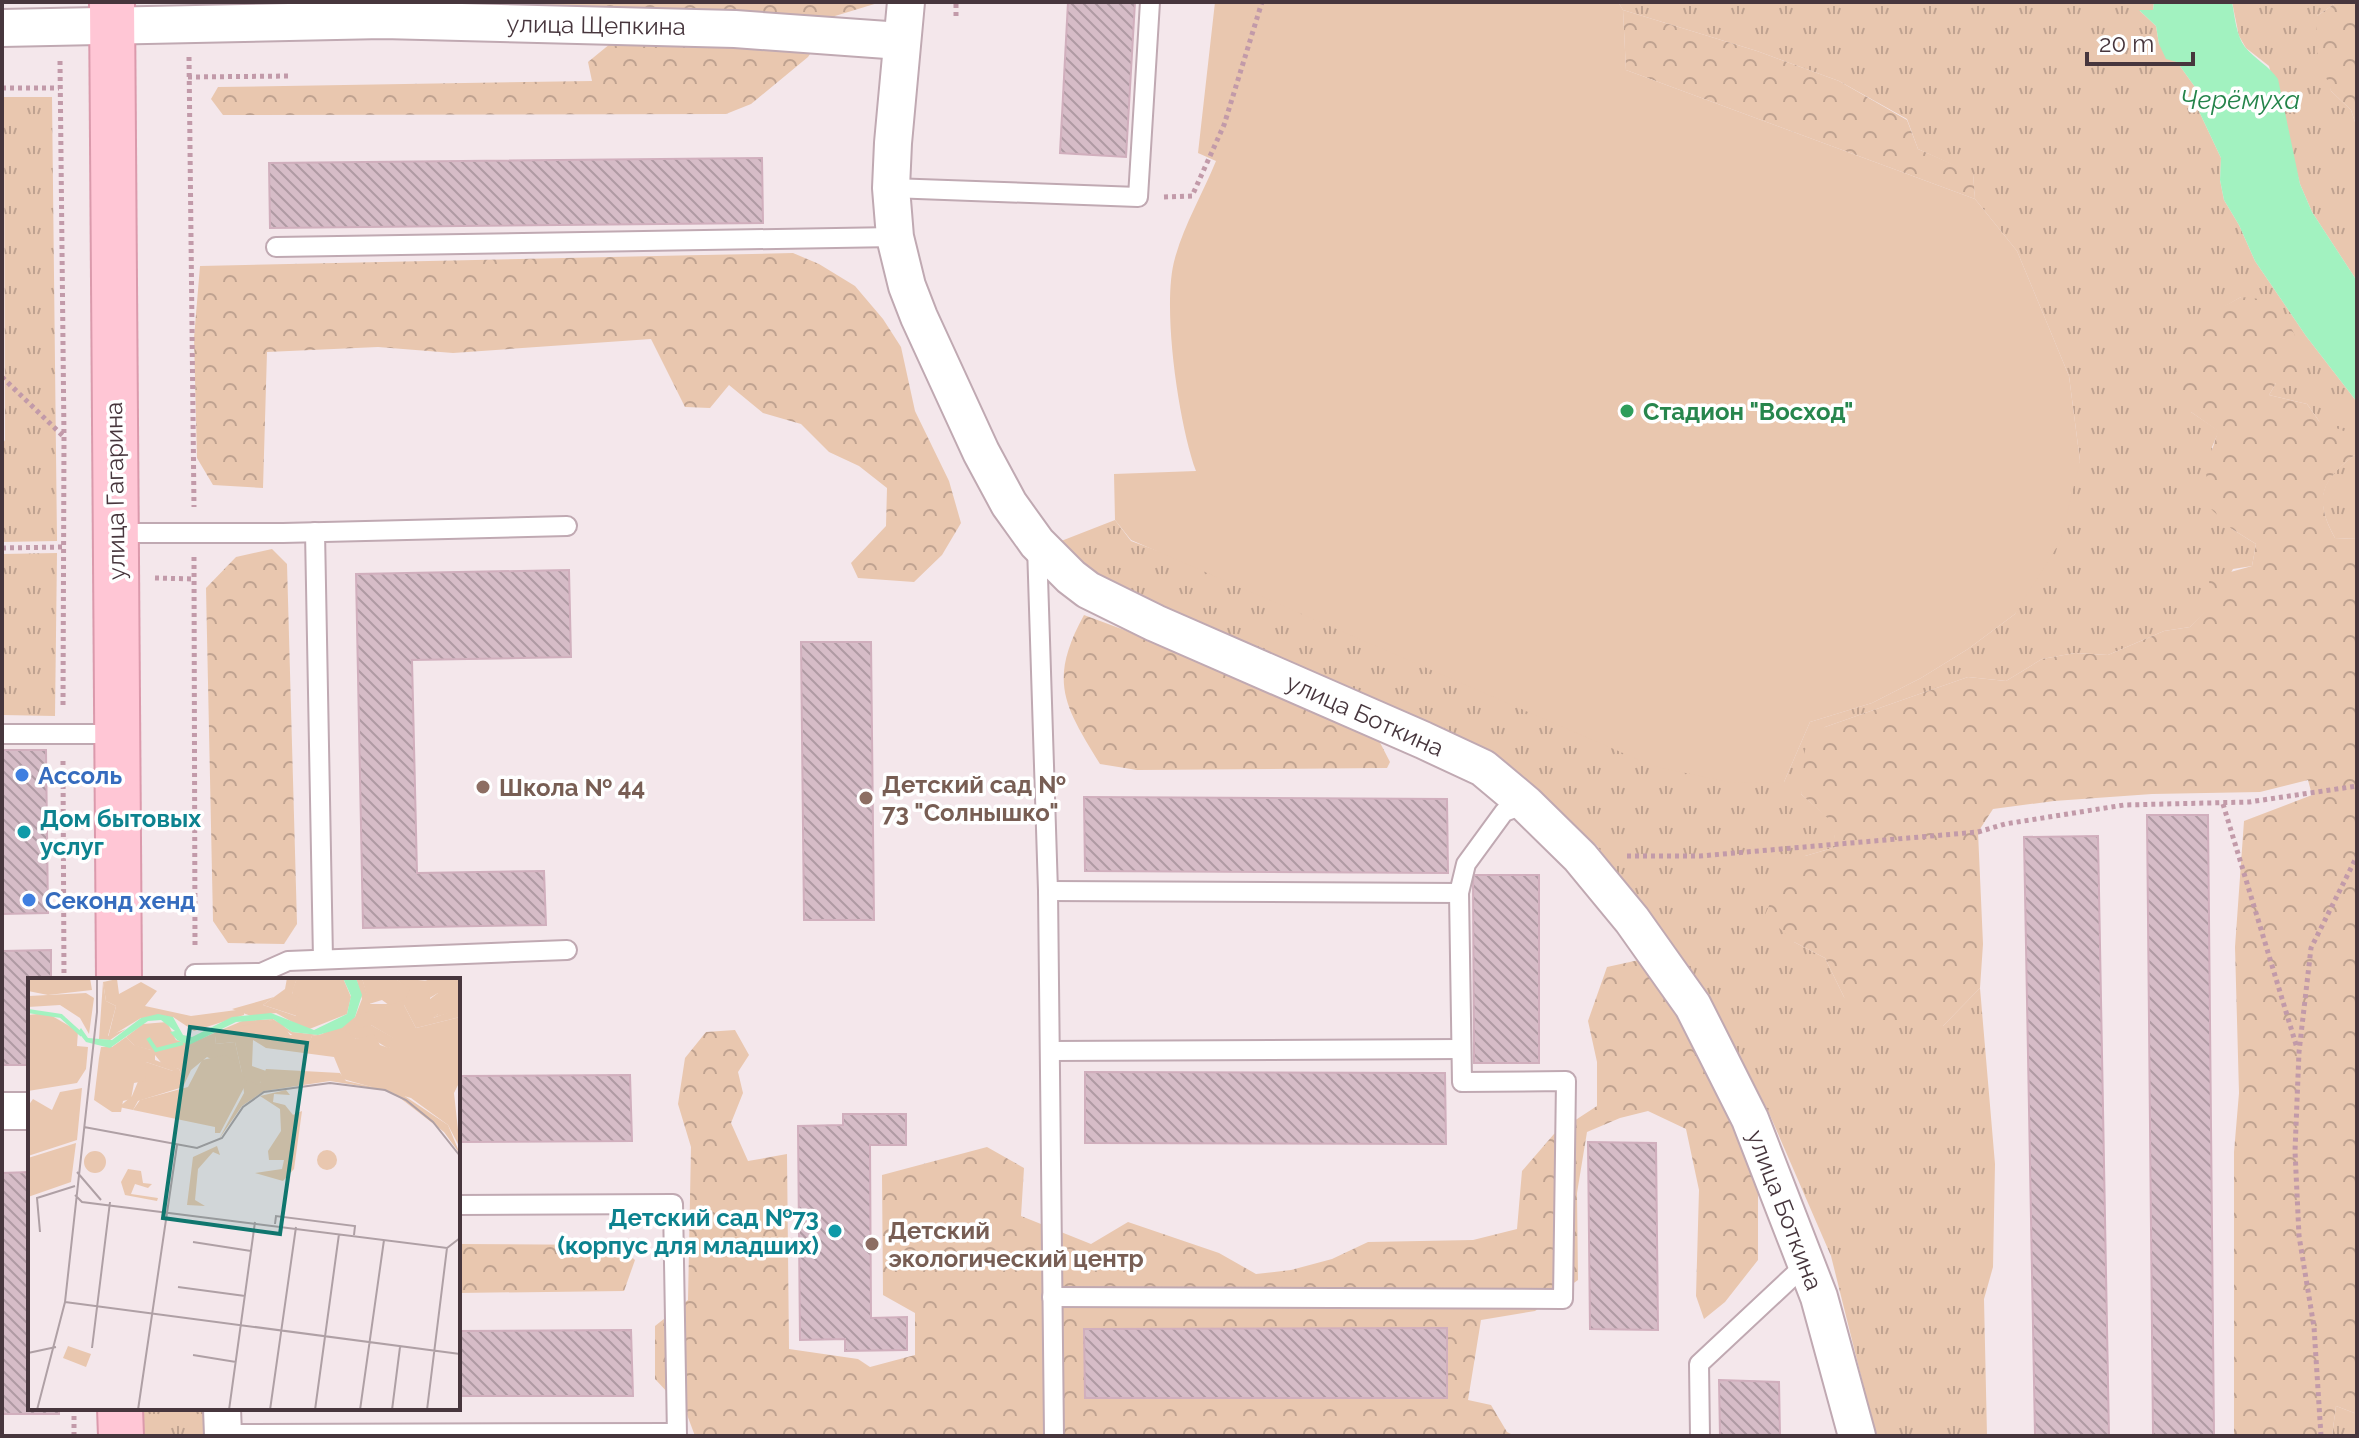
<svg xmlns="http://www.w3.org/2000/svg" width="2359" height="1438" viewBox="0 0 2359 1438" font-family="Raleway,sans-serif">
	<defs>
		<pattern id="grass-tufts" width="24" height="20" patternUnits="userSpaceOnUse" patternTransform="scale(2)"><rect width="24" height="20" fill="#e9c7af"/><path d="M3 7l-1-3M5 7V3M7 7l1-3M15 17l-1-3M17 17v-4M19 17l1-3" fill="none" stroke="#bfa290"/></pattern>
		<pattern id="forest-crowns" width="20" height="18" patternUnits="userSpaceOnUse" patternTransform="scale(2)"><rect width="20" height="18" fill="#e9c7af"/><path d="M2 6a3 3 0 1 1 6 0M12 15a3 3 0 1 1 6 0" fill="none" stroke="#bfa290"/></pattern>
		<pattern id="building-back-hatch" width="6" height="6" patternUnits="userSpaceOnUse" patternTransform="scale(2)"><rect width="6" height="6" fill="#d6bcc7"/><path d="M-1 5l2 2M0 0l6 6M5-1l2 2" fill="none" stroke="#af9aa3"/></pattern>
	</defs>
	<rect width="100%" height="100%" fill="#f4e7eb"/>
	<g fill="url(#grass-tufts)">
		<path d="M1618 2H2154L2153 10 2140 11 2156 26 2159 44 2177 62 2195 87 2197 107 2221 158 2220 180 2224 200 2239 225 2255 261 2306 336 2357 402V539L2335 538C2313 498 2321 480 2356 454L2319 421 2307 404 2269 395 2276 383 2241 297 2217 311 2191 412 2219 431 2212 447 2232 529 2256 544 2252 566 2233 569 2211 607 2190 627 2164 631 2108 655 2075 653 2042 659 2006 681 1968 677 1825 727 1801 794 1833 822 1836 847 1805 856 1794 942 1825 958 1844 997 1943 1026 1980 988 1995 1164 1993 1267 1984 1299 1987 1436H1876L1831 1256 1769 1113 1710 998 1597 846 1493 756 1096 578 1056 543 1115 520 1131 541 1784 782 1810 722 1872 703 1921 678 1968 649 2015 614 2080 461 2069 376 2017 251 1975 199 1973 174 1918 149 1907 119 1839 81 1757 51 1623 10Z"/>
		<path d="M2232 2H2337L2317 16 2331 91 2351 110 2357 128V281L2312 212 2300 184 2269 66 2246 48 2239 36Z"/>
		<path d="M4 97H52L57 541 2 542V445L5 440Z"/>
		<path d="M57 553 55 716 2 715V554Z"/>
		<path d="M2336 1406 2357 1414V1436H2332Z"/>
		<path d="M143 1408H207V1436H142Z"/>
	</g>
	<g fill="url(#forest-crowns)">
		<path d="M430 2H881L835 16 808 57 751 104 726 114 223 115 211 99 218 87 592 81 588 62 616 39 428 11Z"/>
		<path d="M2337 2H2357V128L2351 110 2331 91 2316 49 2317 16Z"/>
		<path d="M1623 10 1757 51 1839 81 1907 120 1918 149 1973 173 1975 199 1626 70Z"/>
		<path d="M793 253 819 264 855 286 883 319 901 347 915 411 949 481 961 523 942 555 914 582 858 578 851 563 886 526 887 488 859 466 829 452 801 424 763 413 729 385 710 408 685 407 651 339 453 353 378 347 267 352 263 488 213 485 197 458 194 338 200 266Z"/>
		<path d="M2241 297 2271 300C2293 328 2307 346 2298 382L2276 383 2269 395 2307 404 2319 421 2356 436V454C2322 480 2313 498 2335 538L2357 539V1414L2336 1406 2332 1436H2234V1152L2239 1093 2235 947 2244 821 2312 795 2308 780 2260 792 2152 794 2054 801 1993 809 1978 832 1983 944 1980 988 1943 1026 1876 1024 1844 997 1825 958 1794 942 1765 915 1783 873 1805 856 1836 847 1832 822 1801 794 1805 750 1825 727 1968 677 2006 681 2042 659 2075 653 2108 655 2164 631 2190 627 2210 607 2209 578 2252 566 2256 544 2232 529 2208 506 2206 470 2218 431 2191 412 2177 381 2176 350 2189 325Z"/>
		<path d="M272 549 287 564 297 924 284 944 228 943 213 921 206 588 236 557Z"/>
		<path d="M1084 615 1229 669 1374 731 1390 762 1387 768 1137 770 1100 764C1064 705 1048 681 1084 615Z"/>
		<path d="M1639 960 1678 1016 1737 1127 1758 1184V1260L1725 1302 1704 1319 1696 1296 1699 1190 1686 1129 1648 1111 1620 1118 1587 1132 1577 1193 1578 1280 1535 1311 1481 1320 1468 1400 1491 1405 1507 1432 1515 1436H695L686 1412 655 1379V1326L688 1300 691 1147 678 1104 685 1058 706 1032 735 1030 749 1055 738 1072 743 1093 731 1123 748 1161 787 1154 789 1349 858 1359 870 1367 915 1355V1313L883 1295 882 1175 987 1147 1024 1168 1021 1216 1091 1244 1128 1222 1219 1253 1256 1274 1291 1270 1332 1259 1368 1242 1473 1240 1517 1229 1522 1171 1554 1134 1597 1106V1062L1588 1021 1607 967Z"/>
		<path d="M458 1244 618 1245 635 1260 624 1291 458 1293Z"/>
	</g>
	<path fill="#e9c7af" d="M1215 2H1618L1623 10 1626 70 1975 199 2017 251 2069 376 2080 461 2060 542 2015 614 1968 649 1921 678 1872 703 1810 722 1784 782 1732 783 1653 766 1131 540 1115 520 1114 474 1196 471C1179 425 1161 305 1175 258 1184 225 1203 193 1216 161L1198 153Z"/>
	<path fill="#a2f2c0" d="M2154 2H2232C2235 17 2236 35 2245 47 2255 59 2269 66 2278 79L2300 184 2312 212 2357 281V402L2306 336 2255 261 2239 225 2224 200 2220 180 2221 158 2197 107 2195 87 2177 62 2166 59 2159 44 2156 26 2139 10H2153Z"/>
	<g fill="url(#building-back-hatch)" stroke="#d1afbd" stroke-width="2">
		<path d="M1068 2H1135L1126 157 1060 153Z"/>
		<path d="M762 158 763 223 270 228 269 163Z"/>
		<path d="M569 570 571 657 412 660 417 873 544 871 546 925 363 928 356 574Z"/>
		<path d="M801 642H871L874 920H804Z"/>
		<path d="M2 750H46L48 913 2 914Z"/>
		<path d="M1084 797 1447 799 1448 873 1085 871Z"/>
		<path d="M2147 815H2208L2214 1436H2153Z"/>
		<path d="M2098 836 2109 1436H2035L2024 837Z"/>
		<path d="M1473 875H1539V1063H1474Z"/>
		<path d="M51 950V980H30V1065H2V951Z"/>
		<path d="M1085 1072 1445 1073 1446 1144 1085 1143Z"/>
		<path d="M630 1075 632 1141 458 1142V1076Z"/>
		<path d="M843 1114H906V1145H870L871 1318 907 1317V1350L845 1351V1339L800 1340 798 1126 843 1125Z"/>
		<path d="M1588 1142 1656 1143 1658 1330 1590 1329Z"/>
		<path d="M30 1172V1408H59V1414H2V1173Z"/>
		<path d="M1447 1328V1398H1085L1084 1329Z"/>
		<path d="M631 1330 633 1396H458V1331Z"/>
		<path d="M1719 1380 1779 1382 1780 1436H1720Z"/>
	</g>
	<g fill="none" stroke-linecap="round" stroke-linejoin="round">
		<defs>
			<g id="lane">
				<path d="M891 188 1138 197 1150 2"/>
				<path d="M276 247 895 237"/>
				<path d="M315 532 323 959"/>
				<path d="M115 533H283L567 526"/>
				<path d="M1037 546 1048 891 1054 1436"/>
				<path d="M2 734H116"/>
				<path d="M1048 891 1459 893"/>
				<path d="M195 974 261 973 288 961 567 950"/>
				<path d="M1051 1051 1461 1049"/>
				<path d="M458 1205 673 1204 677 1436"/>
				<path d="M1052 1297 1563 1299 1566 1081 1462 1082 1459 893 1466 864 1504 812 1526 804"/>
				<path d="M223 1434 676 1433"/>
				<path d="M1700 1436 1699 1364 1807 1263"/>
			</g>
			<g id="street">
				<path d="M906 2 893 143 891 188 895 237 907 286 919 317 981 452 1009 504 1037 543 1071 577 1088 590 1155 623 1423 740 1483 768 1526 804 1580 857 1632 920 1693 1006 1750 1119 1819 1297 1857 1436"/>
				<path d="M2 28 383 20 735 29 901 41"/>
				<path d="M2 1111H30"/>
				<path d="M222 1408 223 1436"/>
			</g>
			<g id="secondary">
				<path d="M112 2 119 980"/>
				<path d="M120 1408 121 1436"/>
			</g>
		</defs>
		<use href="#lane" stroke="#c0a9b2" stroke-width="22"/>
		<use href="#street" stroke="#c0a9b2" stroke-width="40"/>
		<use href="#secondary" stroke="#db9aac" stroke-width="48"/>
		<g stroke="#c29aa9" stroke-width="5" stroke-dasharray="4 4" stroke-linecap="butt">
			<path d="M956 16V2"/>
			<path d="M189 57 194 507"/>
			<path d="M60 61 64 437 63 707"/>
			<path d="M188 77 292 76"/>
			<path d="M2 88H59"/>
			<path d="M1164 197 1192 196 1224 125 1262 2"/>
			<path d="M2 377 63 436"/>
			<path d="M2 548 64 547"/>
			<path d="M194 557 195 947"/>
			<path d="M155 578 194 579"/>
			<path d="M63 761 64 980"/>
			<path d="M2223 804 2297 1048"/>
			<path d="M1627 856H1700L1978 832 2005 824 2124 805 2249 802 2357 786"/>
			<path d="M74 1408V1436"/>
			<path d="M2321 1436 2314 1327 2299 1236 2295 1151 2299 1052 2311 948 2357 856"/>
		</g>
		<use href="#lane" stroke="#fff" stroke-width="18"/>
		<use href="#street" stroke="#fff" stroke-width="36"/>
		<use href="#secondary" stroke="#ffc6d5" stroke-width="44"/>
	</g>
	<circle fill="#2e9e5b" stroke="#fff" stroke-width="3" cx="1627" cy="411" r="8"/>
	<g fill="#3f7fe0" stroke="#fff" stroke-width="3">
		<circle cx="22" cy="775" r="8"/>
		<circle cx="29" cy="900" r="8"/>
	</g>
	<g fill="#8d6e63" stroke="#fff" stroke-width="3">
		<circle cx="483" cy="787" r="8"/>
		<circle cx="866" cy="798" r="8"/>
		<circle cx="872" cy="1244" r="8"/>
	</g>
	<g fill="#0f9aa8" stroke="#fff" stroke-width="3">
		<circle cx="24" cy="832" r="8"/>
		<circle cx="835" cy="1231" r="8"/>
	</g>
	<g text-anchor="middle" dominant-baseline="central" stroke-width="7" stroke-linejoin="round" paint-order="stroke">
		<g font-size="24" fill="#47363d" stroke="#fff">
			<text transform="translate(596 25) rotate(1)">улица Щепкина</text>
			<text transform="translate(115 491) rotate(-91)">улица Гагарина</text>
			<text transform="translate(1365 715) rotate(24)">улица Боткина</text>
			<text transform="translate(1785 1210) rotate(69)">улица Боткина</text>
		</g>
		<g font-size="24" font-weight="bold" fill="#27864d" stroke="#fff" text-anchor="start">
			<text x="1643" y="411">Стадион "Восход"</text>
		</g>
		<g font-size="24" font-weight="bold" fill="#366cbe" stroke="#fff" text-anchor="start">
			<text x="38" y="775">Ассоль</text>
			<text x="45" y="900">Секонд хенд</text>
		</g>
		<g font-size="24" font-weight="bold" fill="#785e54" stroke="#fff" text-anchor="start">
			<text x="882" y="784">Детский сад №<tspan x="882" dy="28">73 "Солнышко"</tspan></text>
			<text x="499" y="787">Школа № 44</text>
			<text x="888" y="1230">Детский<tspan x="888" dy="28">экологический центр</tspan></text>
		</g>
		<g font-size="24" font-weight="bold" fill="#0d838f" stroke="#fff" text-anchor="start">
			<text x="40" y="818">Дом бытовых<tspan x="40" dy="28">услуг</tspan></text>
			<text x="819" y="1217" text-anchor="end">Детский сад №73<tspan x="819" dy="28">(корпус для младших)</tspan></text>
		</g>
		<g font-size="26" font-style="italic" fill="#24844a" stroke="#fff">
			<text x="2240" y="100">Черёмуха</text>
		</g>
	</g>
	<g transform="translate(28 978)">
		<rect width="432" height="432" fill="#f4e7eb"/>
		<path d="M269 0H315L323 19 319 36 279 52 248 35 223 38 204 31 246 19 235 27 268 38 264 13ZM328 0H334L342 26H358L372 22 373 5 366 0 402 3V21L410 15V36L405 40 430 31 432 39 388 50 376 27 358 28 343 47 366 60 361 71 343 60 328 61 313 54 284 58 280 68 243 42 204 58H188L187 66 207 64 215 100 232 105 238 91 312 95 318 103 372 115 420 147 432 176 416 154 363 113 302 103 236 113 214 128 191 161 216 115 214 96 179 79 163 92 155 109 110 123 105 132 91 129 104 118 118 84 145 93 146 102 155 99 151 91 135 87 123 72 107 68 98 59 115 46 139 44 148 62 161 66 214 43 245 41 264 54 292 57 327 39 334 21ZM75 4 78 23 88 28 80 58 98 51 82 62 71 61ZM40 368 63 376 58 389 35 380Z" fill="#e9c7af"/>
		<path d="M259 0H269L264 15 273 21 268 31 272 39 235 27 257 11ZM334 0H366L382 10 378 21 362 27H376L388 50 432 39V103L426 115 432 170 420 147 383 120 315 101 306 79 238 70 225 62 224 88 241 94 230 107 215 100 207 64 187 66 188 58H204L209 49 243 42 254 45 262 57H274L279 68 284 58 316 52 328 61 346 56 352 67 361 70 365 60 343 47 332 50 326 45 330 37 361 27 354 22 341 26ZM392 0H432V32L404 40 410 36V15L400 21 402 4ZM89 1 91 16 113 4 129 13 117 28 163 38 216 31V37L166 53 145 39 113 40 80 60 88 28 78 23 75 4ZM58 15 66 20 61 56 52 40 32 27 0 29 1 18ZM19 35 50 53 49 68 60 69 58 91 49 105 0 113V37ZM98 59 106 67 127 73V82L151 91 155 99 144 108 145 93 118 84 117 103 106 105 103 121 95 123 93 134H84L66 122 71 80 73 69H84ZM54 110 49 162 0 178V128L5 121 24 132 32 114ZM258 112 262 117 246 116 245 124 257 127 265 137 274 133 266 191 255 203 227 195 254 191 256 182H241L240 173 253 153 252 131 232 118ZM48 165 43 204 0 219V180ZM189 168 192 177 185 174 170 191 167 222 177 228 159 227 165 179ZM100 191 113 193 115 205 124 206 120 210 107 206 103 216 130 220 129 223 97 217 93 204Z" fill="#e9c7af"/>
		<path d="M0 0H62L64 12 20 17 0 13ZM56 184a11 11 0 1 1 22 0a11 11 0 1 1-22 0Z" fill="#e9c7af"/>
		<path d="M197 77 208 84 219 104 192 155H187V149L105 132 112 122 160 109 174 82ZM289 182a10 10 0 1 1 20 0a10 10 0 1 1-20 0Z" fill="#e9c7af"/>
		<path d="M315 0H328L334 17 327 39 314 50 290 57 264 54 245 41 208 44 161 67 149 62 142 54 147 53 133 42 120 43 82 70 58 64 50 54 53 50 60 60 84 62 113 40 130 36 145 39 155 57 164 59 204 39 243 35 286 52 319 36 323 18Z" fill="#a2f2c0"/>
		<path fill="none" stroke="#a2f2c0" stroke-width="4" d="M0 33 33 38 54 57M120 60 128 72 155 65"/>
		<path fill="none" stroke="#afa0a5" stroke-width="2" d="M56 149 169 170 194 160 215 129 236 114 302 105 357 112 378 122 405 144 432 178M49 194 73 222M47 217 54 224 419 270 432 260M247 246 248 238 327 248 326 257M12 254 9 220 47 208M165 264 223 273M150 309 217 318M37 324 432 376M64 370 82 224M0 375 28 369M165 377 208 384M9 432 37 324 69 34V0M110 432 149 167M201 432 227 244M242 432 268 249M287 432 311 256M332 432 356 262M364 432 372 369M399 432 419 270"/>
		<path fill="#0f766e" fill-opacity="0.15" stroke="#0f766e" stroke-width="4" d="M162 49 279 65 252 256 135 240Z"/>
		<rect width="432" height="432" fill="none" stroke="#47363d" stroke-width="4"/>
	</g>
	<rect width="2359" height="1438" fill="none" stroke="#47363d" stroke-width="8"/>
	<path d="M2087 52v12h106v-12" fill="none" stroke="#47363d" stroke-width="4"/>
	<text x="2099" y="52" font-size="24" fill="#47363d" stroke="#ffffff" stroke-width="6" paint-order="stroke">20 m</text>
</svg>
